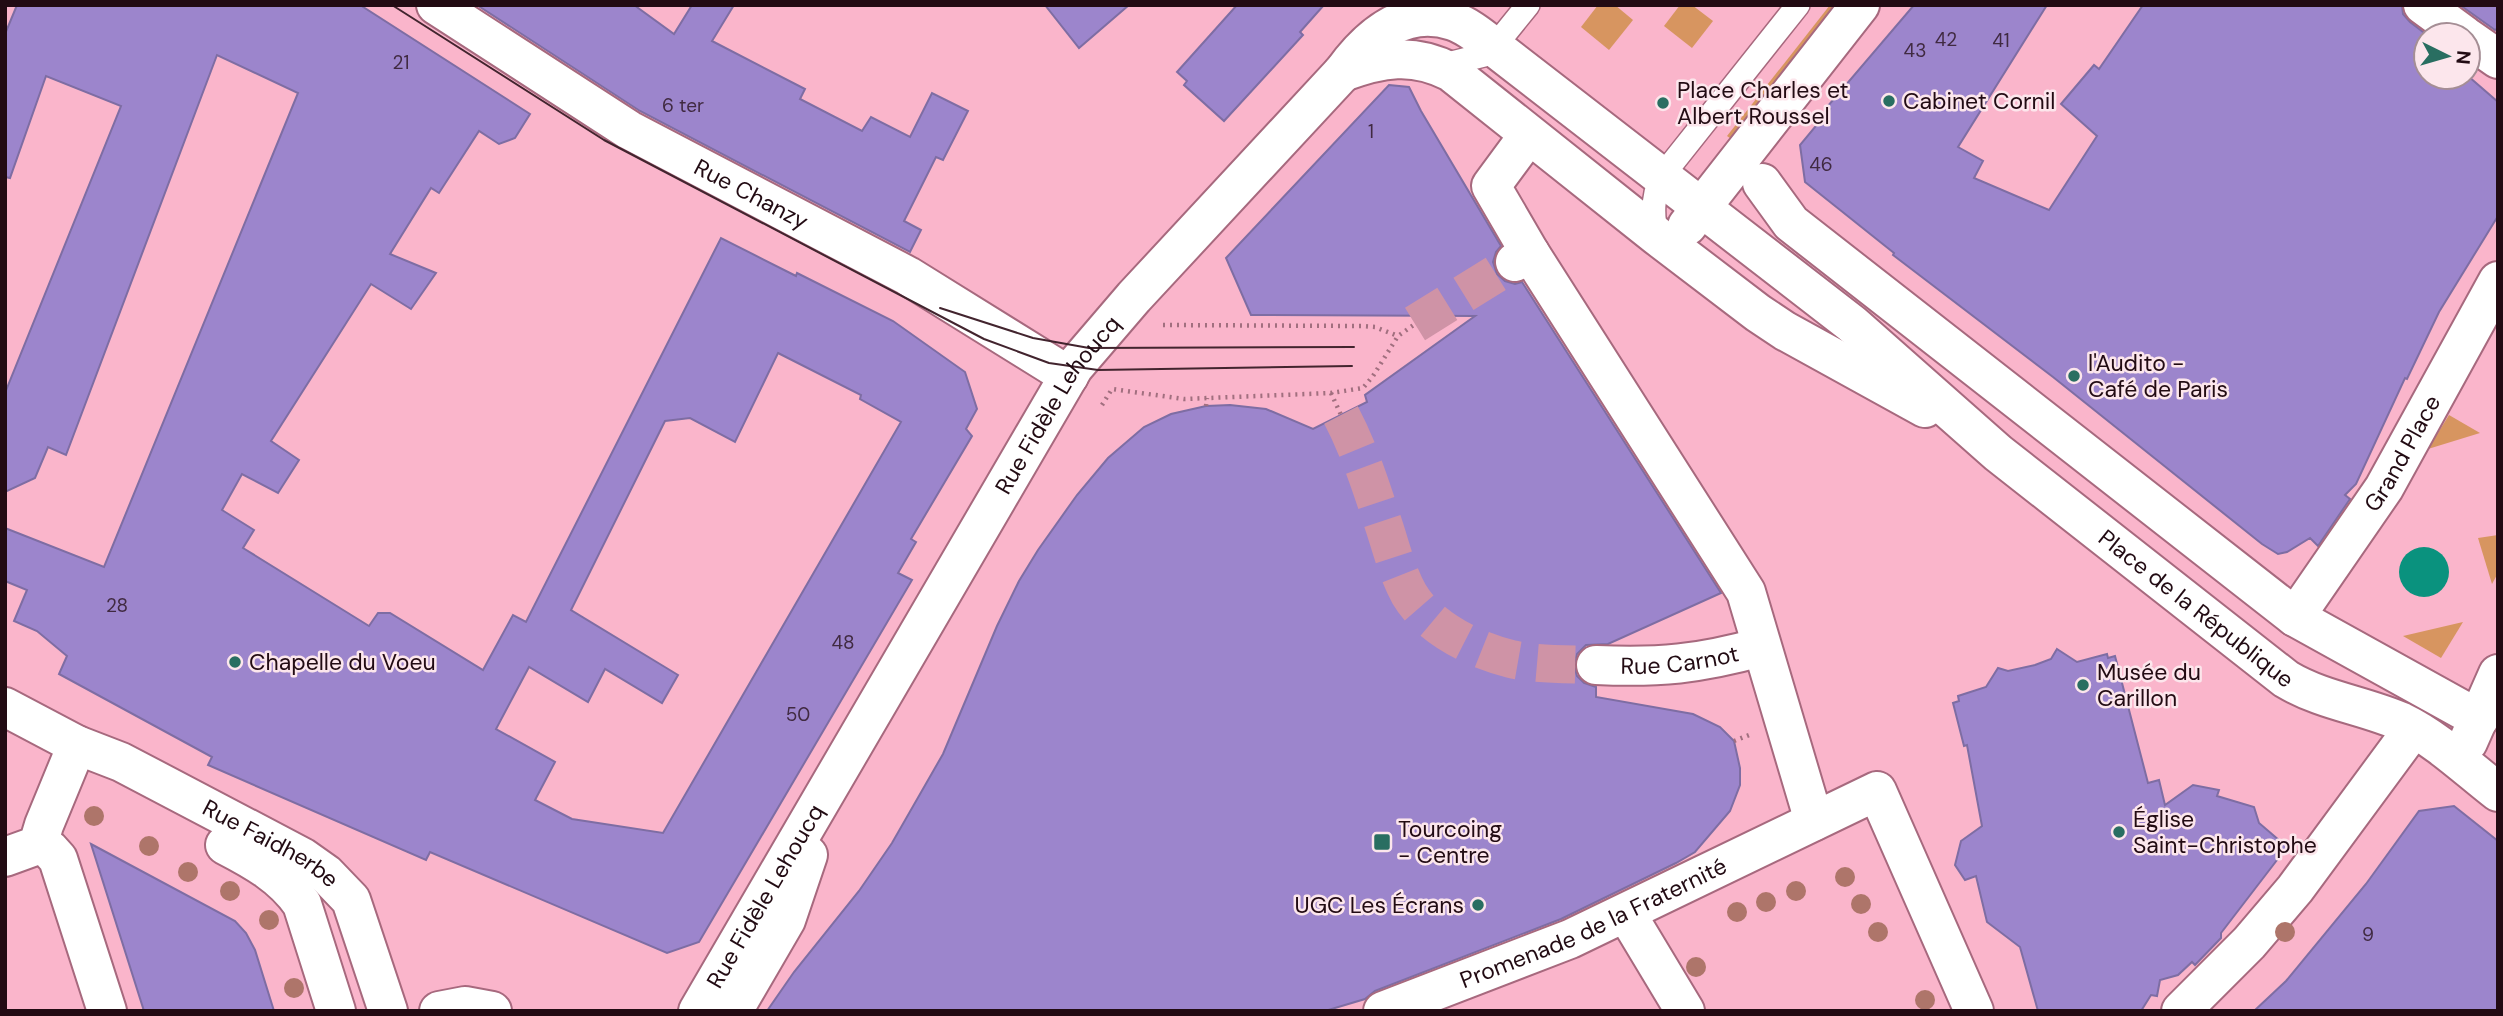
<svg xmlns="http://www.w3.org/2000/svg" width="2503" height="1016" viewBox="0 0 2503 1016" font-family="'DM Sans',sans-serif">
	<rect width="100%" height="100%" fill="#fab5cb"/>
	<g fill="#d79560">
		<path d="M1598 5H1615L1633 20 1609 50 1581 27Z"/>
		<path d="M1680 5H1692L1713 21 1692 48 1664 26Z"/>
		<path d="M1830 5H1846L1737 143 1727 136Z"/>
		<path d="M2449 415 2480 433 2428 449Z"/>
		<path d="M2498 535V573L2492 584 2478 538Z"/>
		<path d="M2463 622 2441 658 2403 636Z"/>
	</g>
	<circle fill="#0a927e" cx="2424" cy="572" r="25"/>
	<g fill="#9c85cc" stroke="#7e6da3" stroke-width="2" fill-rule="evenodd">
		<path d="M17 5H360L530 114 515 138 499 144 479 131 439 193 431 188 390 254 436 273 411 309 371 284 271 441 299 460 278 493 242 474 222 510 254 530 243 548 369 626 378 613H390L483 670 513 615 526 622 721 238 796 276 797 273 893 321 965 372 977 409 966 429 972 436 911 539 916 542 898 573 912 580 699 942 667 953 430 852 426 860 208 765 212 757 59 674 67 656 37 631 14 621 27 590 5 581V528L104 567 298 93 217 55 66 455 48 447 35 478 5 492V393L121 106 46 76 10 178 5 177V34ZM778 353 861 395 860 399 901 422 663 833 572 819 535 800 555 762 496 729 529 667 588 702 605 669 662 703 678 675 571 610 665 421 690 418 735 442Z"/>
		<path d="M477 5H634L674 34 692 5H734L712 41 805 89 800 99 862 131 871 117 910 137 932 93 968 111 943 160 936 157 904 221 921 230 910 252 640 111Z"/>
		<path d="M1045 5H1129L1079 48Z"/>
		<path d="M1237 5H1324L1300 32 1303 35 1224 121 1184 85 1187 81 1177 72Z"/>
		<path d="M1914 5H2047L1958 147 1983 161 1974 178 2049 210 2097 136 2061 104 2094 65 2099 69 2143 5H2402L2403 14 2410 22 2427 35 2426 77 2468 76 2498 102V216L2439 312 2407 379 2405 378 2356 484 2345 495 2350 499 2318 546 2310 538 2287 552 2278 554 2262 544 2053 377 1893 255 1894 253 1805 182 1800 145 1830 109 1827 107Z"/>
		<path d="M2460 5H2498V28L2495 30Z"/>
		<path d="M1389 85 1409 87 1421 111 1501 246 1496 252 1493 262 1497 274 1505 281 1515 284 1522 282 1721 593 1608 644 1586 645 1577 654 1574 665 1577 676 1584 683 1596 687V697L1693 714 1720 727 1734 741 1740 768V785L1730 811 1695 852 1676 863 1561 919 1375 991 1365 999 1325 1011H767L794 972 859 891 892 843 943 754 997 626 1019 581 1038 550 1077 495 1108 458 1144 427 1171 414 1206 406 1230 405 1266 409 1313 429 1367 402 1365 395 1475 316 1251 315 1226 258Z"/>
		<path d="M2057 649 2077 662 2107 654 2108 658 2115 656 2148 783 2159 780 2165 805 2193 785 2219 790 2217 796 2254 807 2259 823 2287 847 2221 933V938L2195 965 2192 962 2178 975 2160 980 2157 996 2151 995 2141 1011H2038L2020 947 1987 922 1976 876 1965 880 1955 865 1961 841 1982 826 1967 745 1964 746 1953 703 1959 701 1958 696 1986 687 1998 668 2008 671 2035 665 2051 659Z"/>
		<path d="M2454 806 2498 841V1011H2254L2286 981 2366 884 2419 811Z"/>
		<path d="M91 844 235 921 246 933 255 950 274 1011H144Z"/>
	</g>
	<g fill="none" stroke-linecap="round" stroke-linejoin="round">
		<g stroke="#cf93a6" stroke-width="38" stroke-dasharray="38 19" stroke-linecap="butt">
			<path d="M1415 324 1515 262"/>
			<path d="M1341 415C1360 451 1372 490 1385 529 1392 551 1398 574 1409 594 1429 628 1474 650 1511 659 1538 665 1568 664 1596 665"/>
		</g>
		<defs>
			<g id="lane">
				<path d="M1440 66 1484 55 1494 47 1528 5"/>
				<path d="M1657 236C1652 215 1652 196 1662 176L1798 5"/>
			</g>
			<g id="street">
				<path id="s1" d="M436 5 629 130 908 276 1069 376"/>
				<path d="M2423 5 2464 35"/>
				<path d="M2468 38 2498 59"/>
				<path d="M1762 183 1791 223 2295 617 2479 719"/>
				<path d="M1530 253 1746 592 1814 821"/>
				<path d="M1515 262 1530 253 1491 186 1522 144"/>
				<path id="s2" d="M2295 617 2384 488 2498 281"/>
				<path id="s3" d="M1596 665C1659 668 1699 664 1761 647"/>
				<path d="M2468 742 2498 674"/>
				<path d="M38 845 49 849 58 859 107 1011"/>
				<path d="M5 857 38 845 44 825 77 745"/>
				<path d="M1626 913 1685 1011"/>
				<path d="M439 1011 465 1006 492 1011"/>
				<path id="s4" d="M1383 1011 1570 939 1877 791 1974 1011"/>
				<path d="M2181 1011 2249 943 2295 889 2413 729"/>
			</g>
			<g id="secondary">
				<path d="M1343 72C1381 58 1413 52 1451 72L1657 236 1758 313 1785 331 1925 408"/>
				<path d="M1687 226 1860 5"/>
				<path id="s5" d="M5 707 77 745 121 762 302 857 326 874 351 900 388 1011"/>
				<path d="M225 845C254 860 283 876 302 904L336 1011"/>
				<path id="s6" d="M698 1011 1074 367 1134 297 1343 72C1369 36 1405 5 1453 21 1468 26 1481 37 1494 47L1852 324 1998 453 2286 679C2323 701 2363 705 2402 722 2437 739 2467 768 2498 792"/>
				<path d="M733 1011 786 920 808 855"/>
			</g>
		</defs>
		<use href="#lane" stroke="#a7697e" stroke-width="26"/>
		<use href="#street" stroke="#a7697e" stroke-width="42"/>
		<use href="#secondary" stroke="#a7697e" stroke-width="42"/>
		<g stroke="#a16f7f" stroke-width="4.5" stroke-dasharray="2 5" stroke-linecap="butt">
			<path d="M1163 325 1361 326 1375 327 1398 336"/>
			<path d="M1331 393 1341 415"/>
			<path d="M1102 405 1112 389 1184 399 1331 393 1363 388 1373 376 1398 336 1415 324"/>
			<path d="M1206 406 1207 398"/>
			<path d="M1734 741 1749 735"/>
		</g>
		<use href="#lane" stroke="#fff" stroke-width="23"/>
		<use href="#street" stroke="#fff" stroke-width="38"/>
		<use href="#secondary" stroke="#fff" stroke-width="38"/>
		<g stroke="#42242e" stroke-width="2">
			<path d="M392 5 604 140 984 339 1049 363 1098 370 1352 366"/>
			<path d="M940 308 1033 338 1089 348 1354 347"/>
		</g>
	</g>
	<g fill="#ae756a">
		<circle cx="94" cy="816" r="10"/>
		<circle cx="149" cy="846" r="10"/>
		<circle cx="188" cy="872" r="10"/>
		<circle cx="1845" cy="877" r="10"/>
		<circle cx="230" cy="891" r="10"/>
		<circle cx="1796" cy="891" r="10"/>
		<circle cx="1766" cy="902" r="10"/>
		<circle cx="1861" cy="904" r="10"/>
		<circle cx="1737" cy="912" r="10"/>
		<circle cx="269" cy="920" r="10"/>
		<circle cx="1878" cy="932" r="10"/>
		<circle cx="2285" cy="932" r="10"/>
		<circle cx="1696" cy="967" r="10"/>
		<circle cx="294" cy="988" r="10"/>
		<circle cx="1925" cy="1000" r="10"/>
	</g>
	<g fill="#296e61" stroke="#fce6ec" stroke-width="2.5">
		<circle cx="1889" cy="101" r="7"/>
		<circle cx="1663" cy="103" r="7"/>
		<circle cx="2074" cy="376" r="7"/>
		<circle cx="235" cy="662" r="7"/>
		<circle cx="2083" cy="685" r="7"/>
		<circle cx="2119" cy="832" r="7"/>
		<rect x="1373" y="833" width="18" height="18" rx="3.5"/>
		<circle cx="1478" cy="905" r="7"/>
	</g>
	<g text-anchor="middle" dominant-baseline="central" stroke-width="5" stroke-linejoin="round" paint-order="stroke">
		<g font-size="19" fill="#402a41">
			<text x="1946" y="39">42</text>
			<text x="2001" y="40">41</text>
			<text x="1915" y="50">43</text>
			<text x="401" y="62">21</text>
			<text x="683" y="105">6 ter</text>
			<text x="1371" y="131">1</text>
			<text x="1821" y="164">46</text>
			<text x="117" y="605">28</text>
			<text x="843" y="642">48</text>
			<text x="798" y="714">50</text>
			<text x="2368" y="934">9</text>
		</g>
		<g font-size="23" fill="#220b13" stroke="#fce6ec" text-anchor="start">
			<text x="1677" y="90">Place Charles et<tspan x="1677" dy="26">Albert Roussel</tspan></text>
			<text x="1903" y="101">Cabinet Cornil</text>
			<text x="2088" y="363">l'Audito -<tspan x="2088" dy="26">Café de Paris</tspan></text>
			<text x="249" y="662">Chapelle du Voeu</text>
			<text x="2097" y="672">Musée du<tspan x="2097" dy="26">Carillon</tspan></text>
			<text x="2133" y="819">Église<tspan x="2133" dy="26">Saint-Christophe</tspan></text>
			<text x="1398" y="829">Tourcoing<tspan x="1398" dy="26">- Centre</tspan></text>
			<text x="1464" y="905" text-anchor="end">UGC Les Écrans</text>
		</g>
		<g font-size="23" fill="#220b13" stroke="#fce6ec">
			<text stroke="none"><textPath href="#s1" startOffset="368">Rue Chanzy</textPath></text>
			<text stroke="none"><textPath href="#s6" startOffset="705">Rue Fidèle Lehoucq</textPath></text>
			<text stroke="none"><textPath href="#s2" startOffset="196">Grand Place</textPath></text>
			<text stroke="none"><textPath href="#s6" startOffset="2224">Place de la République</textPath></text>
			<text stroke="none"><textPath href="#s3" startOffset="84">Rue Carnot</textPath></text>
			<text stroke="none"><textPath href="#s5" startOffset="299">Rue Faidherbe</textPath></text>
			<text stroke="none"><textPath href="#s6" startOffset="133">Rue Fidèle Lehoucq</textPath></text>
			<text stroke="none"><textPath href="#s4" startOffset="228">Promenade de la Fraternité</textPath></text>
		</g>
	</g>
	<rect width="2503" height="1016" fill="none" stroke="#220b13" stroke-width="14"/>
	<g transform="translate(2447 56) rotate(95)"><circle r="33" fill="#fce6ec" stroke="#a58e95" stroke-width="2"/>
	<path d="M0-5L12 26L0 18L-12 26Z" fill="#296e61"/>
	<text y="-10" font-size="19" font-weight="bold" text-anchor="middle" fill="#220b13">N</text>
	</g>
</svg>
